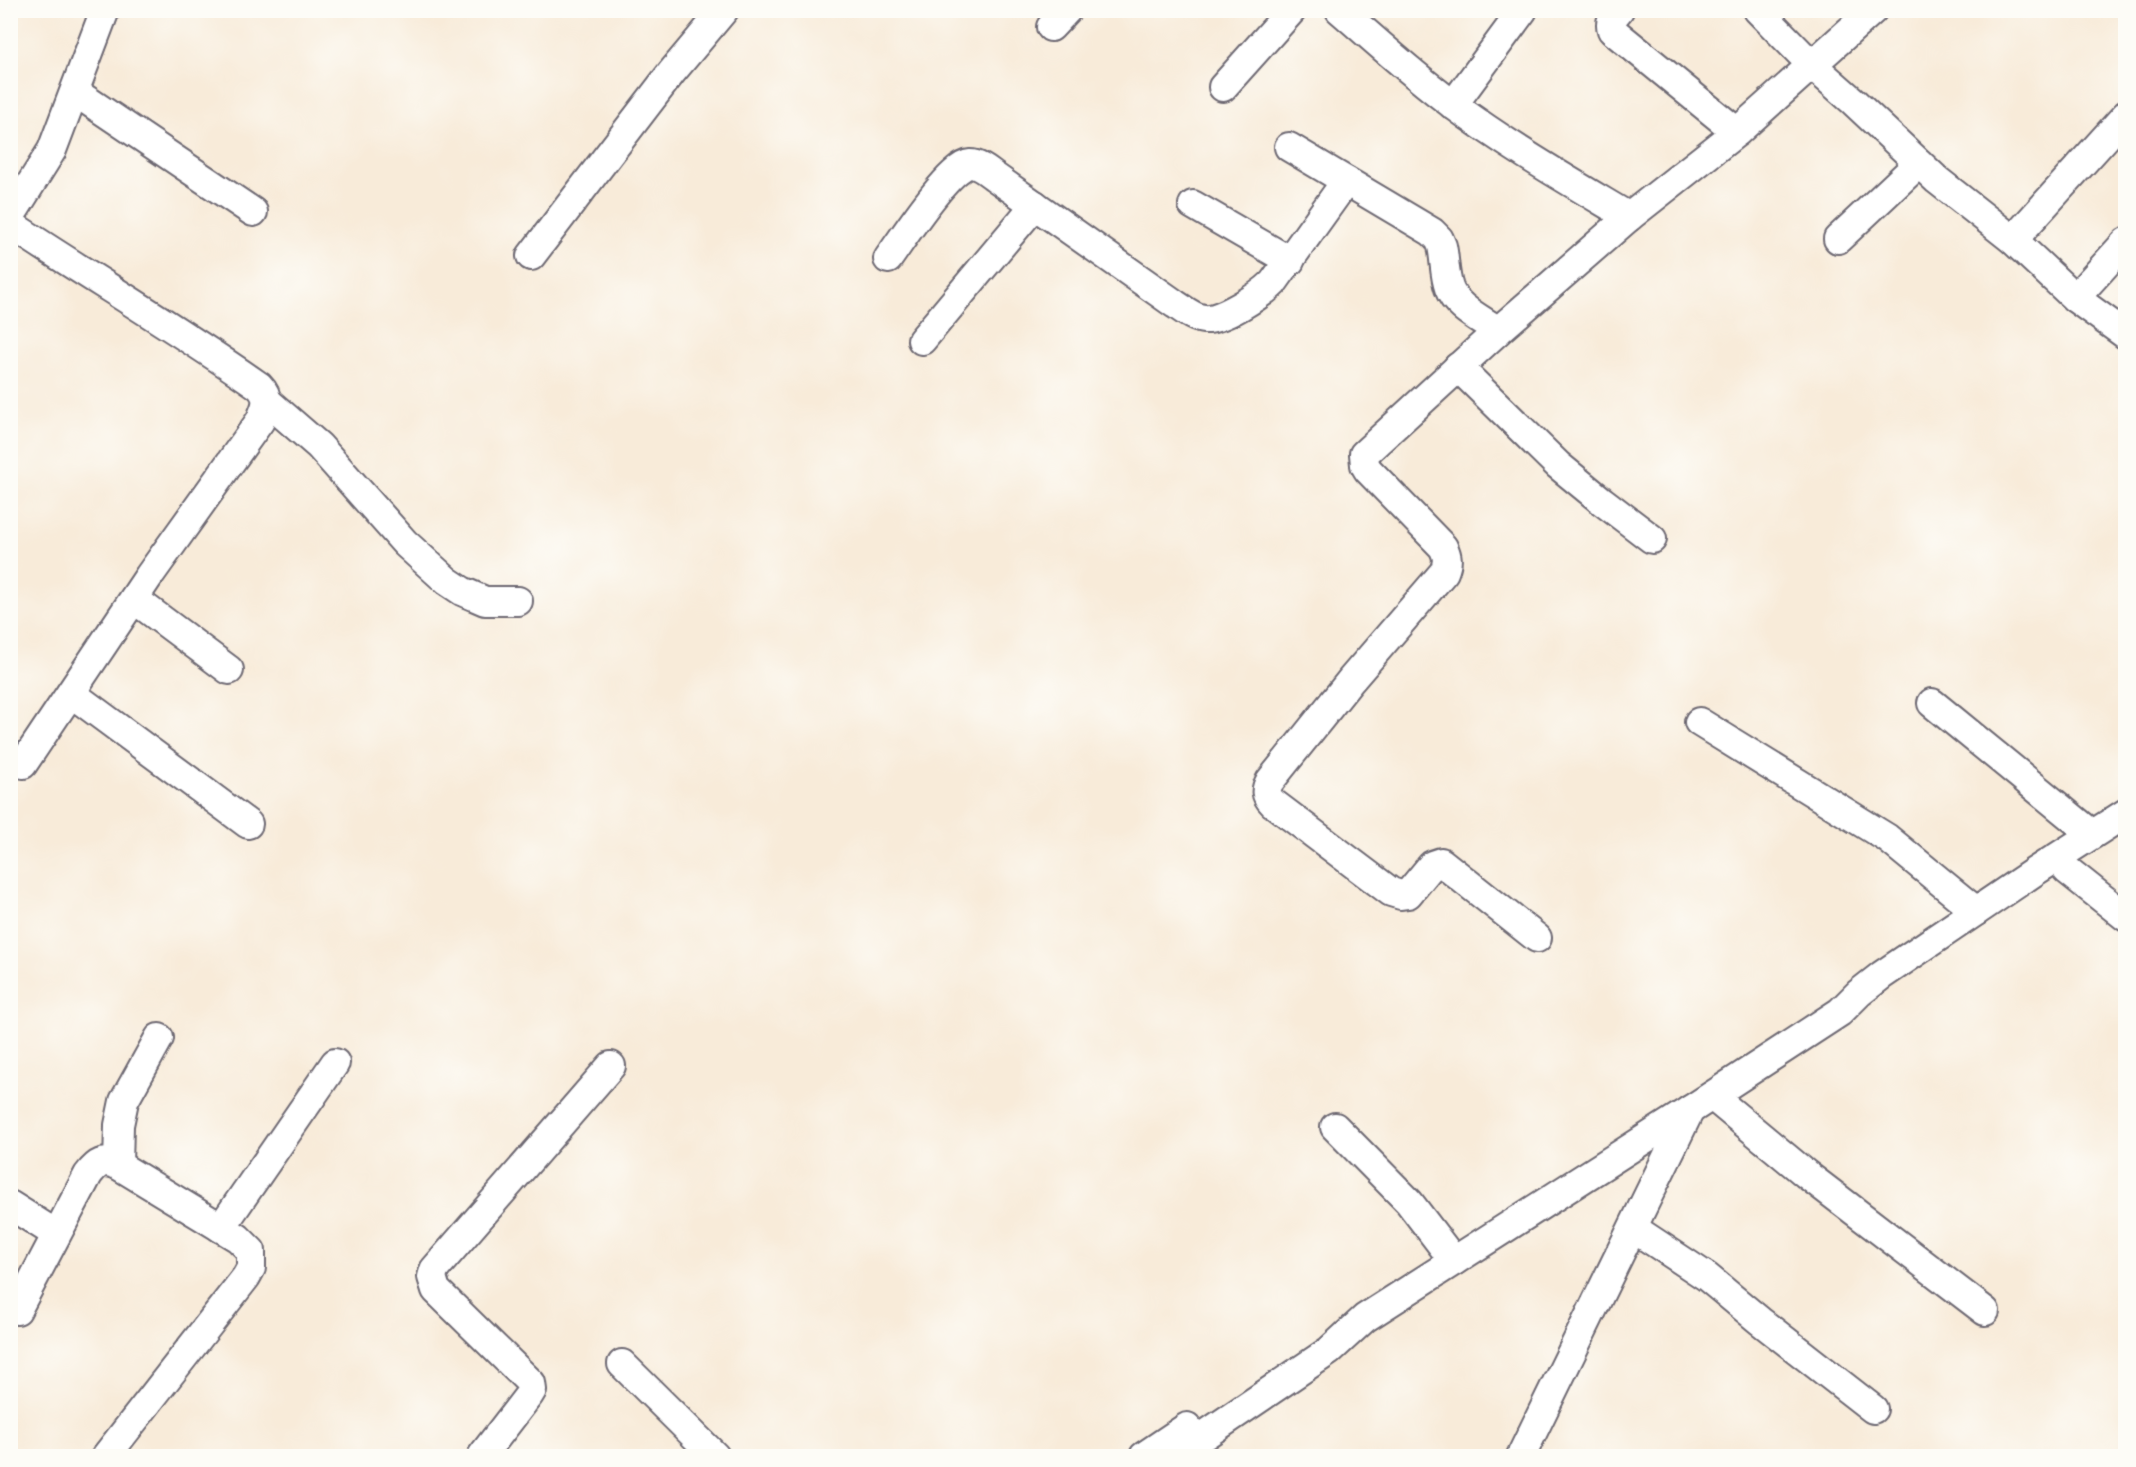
<svg xmlns="http://www.w3.org/2000/svg" width="2136" height="1467" viewBox="0 0 2136 1467" font-family="Pangolin,sans-serif">
	<rect width="100%" height="100%" fill="#fdfcf7"/>
	<filter id="ink" filterUnits="userSpaceOnUse"><feTurbulence type="fractalNoise" baseFrequency=".0167" numOctaves="2"/><feDisplacementMap in="SourceGraphic" scale="12" xChannelSelector="R" yChannelSelector="G"/><feConvolveMatrix kernelMatrix="1 2 1 2 8 2 1 2 1" color-interpolation-filters="sRGB"/></filter>
	<filter id="wash" filterUnits="userSpaceOnUse"><feTurbulence type="fractalNoise" baseFrequency=".008" numOctaves="4" result="noise"/><feDisplacementMap in="SourceGraphic" scale="24" xChannelSelector="R" yChannelSelector="G"/><feGaussianBlur stdDeviation="1.35" result="paint"/><feColorMatrix in="noise" values="0 0 0 0 0 0 0 0 0 0 0 0 0 0 0 0 0 1.4 0 .05"/><feComposite in="paint" operator="in"/></filter>
	<g filter="url(#wash)">
		<rect width="100%" height="100%" fill="#f8ebd9"/>
	</g>
	<g filter="url(#ink)">
		<g fill="none" stroke-linecap="round" stroke-linejoin="round">
			<defs>
				<g id="minor">
					<path d="M1340 10C1377 42 1413 75 1452 104 1508 146 1569 181 1629 217"/>
					<path d="M1619 10C1613 17 1609 21 1612 30L1737 132"/>
					<path d="M1758 10 1812 65 1854 102 1937 180 2013 240 2075 298 2126 335"/>
					<path d="M1051 27 1067 10"/>
					<path d="M1223 87 1292 10"/>
					<path d="M75 92 253 212"/>
					<path d="M1453 105 1523 10"/>
					<path d="M1289 147 1432 232 1439 239 1442 246C1445 259 1444 274 1449 288 1456 308 1482 319 1498 331"/>
					<path d="M1193 205 1290 261"/>
					<path d="M10 217 52 150 105 10"/>
					<path d="M10 224C93 279 178 329 259 386 271 398 266 407 260 421L149 576 23 764"/>
					<path d="M1838 239 1919 163"/>
					<path d="M2013 240 2126 115"/>
					<path d="M531 256 672 72 724 10"/>
					<path d="M888 259C901 241 950 165 970 164 979 164 988 172 995 177L1175 304C1183 309 1193 318 1204 319 1221 321 1261 295 1273 283L1346 181"/>
					<path d="M2075 298 2126 242"/>
					<path d="M922 340 1035 205"/>
					<path d="M1458 367 1558 465 1602 501 1652 539"/>
					<path d="M267 401 319 446 405 543 447 581 462 591 485 601H518"/>
					<path d="M134 599 229 670"/>
					<path d="M71 693 248 824"/>
					<path d="M1932 703 2092 834"/>
					<path d="M1699 722 1887 838 1976 911"/>
					<path d="M2067 870 2126 917"/>
					<path d="M1537 938 1441 862 1432 865 1408 894 1401 895 1391 892 1273 803C1265 795 1265 790 1270 781L1351 680 1444 572C1448 562 1448 557 1443 547L1368 470 1365 465 1364 454 1498 331 1629 217 1737 132 1873 10"/>
					<path d="M1712 1096 1806 1174 1985 1311"/>
					<path d="M1335 1127 1409 1202 1454 1261"/>
					<path d="M118 1165 119 1125 124 1101 159 1038"/>
					<path d="M10 1205 56 1234"/>
					<path d="M221 1228 335 1063"/>
					<path d="M1633 1228 1707 1277 1760 1321 1873 1409"/>
					<path d="M17 1310 88 1175C97 1163 103 1159 118 1165L238 1238 251 1251V1268L246 1277 106 1456"/>
					<path d="M622 1364 715 1456"/>
					<path d="M482 1456 529 1395 532 1390 531 1383 436 1290 432 1277 434 1270 611 1066"/>
					<path d="M1144 1456 1187 1427"/>
					<path d="M1174 1456 1329 1351 1365 1318 1690 1110 1840 1012 1859 993 1882 975 2034 872 2126 813"/>
					<path d="M1521 1456 1690 1110"/>
				</g>
			</defs>
			<use href="#minor" stroke="#6d6872" stroke-width="32"/>
			<use href="#minor" stroke="#fff" stroke-width="28"/>
		</g>
	</g>
	<rect width="2136" height="1467" fill="none" stroke="#fdfcf7" stroke-width="36"/>
</svg>
